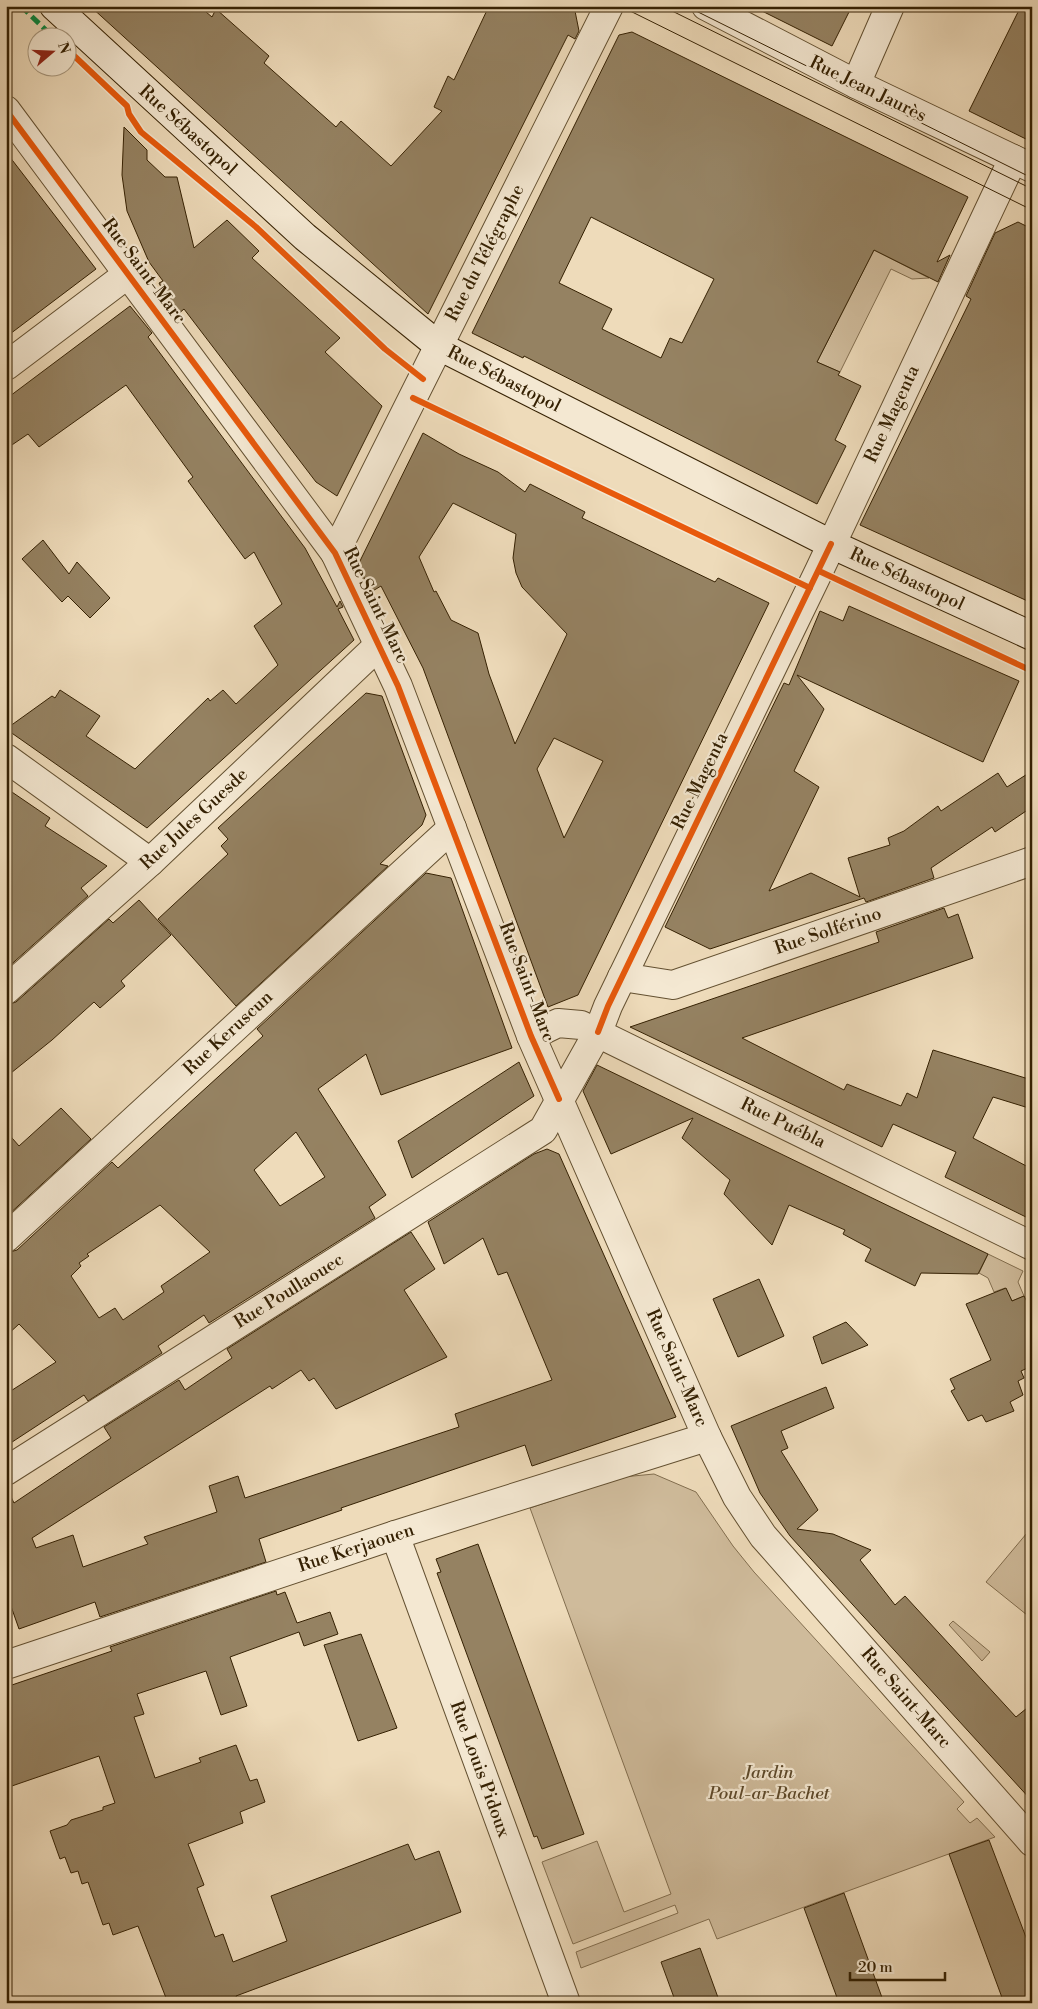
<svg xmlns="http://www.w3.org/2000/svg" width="1038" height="2009" viewBox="0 0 1038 2009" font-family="'Libre Bodoni',serif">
	<rect width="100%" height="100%" fill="#eedbba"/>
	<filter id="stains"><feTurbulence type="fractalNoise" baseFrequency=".004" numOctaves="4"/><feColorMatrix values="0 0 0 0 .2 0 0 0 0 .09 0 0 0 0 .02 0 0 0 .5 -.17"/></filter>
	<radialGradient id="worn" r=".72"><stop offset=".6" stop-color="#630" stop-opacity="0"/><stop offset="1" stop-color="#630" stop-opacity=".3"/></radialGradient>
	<g fill="#cfbb9b" stroke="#826e4f">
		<path d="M874 250 929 278 912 279 891 269 840 372 817 362Z"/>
		<path d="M988 1254 1023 1271 1018 1282 1024 1296 1012 1301 1005 1288 994 1292 988 1278 979 1273Z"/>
		<path d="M654 1474 696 1492 733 1546 754 1572 964 1802 957 1809 970 1823 977 1818 995 1837 717 1939 709 1919 581 1968 576 1952 678 1913 675 1905 573 1944 542 1862 597 1841 624 1912 671 1894 530 1508 623 1477Z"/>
		<path d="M1032 1527V1619L986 1582Z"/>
		<path d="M953 1621 990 1652 982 1661 949 1625Z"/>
	</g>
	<g fill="#958262" stroke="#352103" fill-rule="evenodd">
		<path d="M90 6H199L212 17 216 9 269 56 264 63 336 127 341 121 391 166 442 111 434 107 448 76 454 80 489 6H574L579 31 575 39 568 35 428 314Z"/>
		<path d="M752 6H852L832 46Z"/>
		<path d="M1021 6H1032V142L969 111Z"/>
		<path d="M632 32 968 197 937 262 950 255 938 282 874 250 817 362 840 372 838 375 861 386 835 440 846 446 817 504 524 356 523 358 472 333 619 35ZM591 217 714 279 682 343 670 338 661 358 602 329 612 309 559 283Z"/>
		<path d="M124 127 147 150V160L165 177H177L194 248 227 220 259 251 252 258 340 338 325 352 382 406 337 496 316 482 184 309 177 315 169 303 159 283 163 281 149 262 127 211 122 175Z"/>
		<path d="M6 152 96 269 6 337Z"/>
		<path d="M1018 222 1032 229V603L860 525 971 299 966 296 995 233Z"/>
		<path d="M130 306 152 333 148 337 305 548 337 607 340 601 343 607 338 609 354 640 147 828 6 729 52 696 55 698 60 690 100 716 86 736 135 769 208 698 210 701 223 690 236 704 278 665 254 626 282 604 254 552 245 559 188 481 193 477 126 385 39 447 28 434 6 449V399Z"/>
		<path d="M423 433 459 454 498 472 525 492 530 484 585 512 582 518 715 582 718 578 769 603 578 995 548 1007 423 668 381 586 371 592 358 565ZM453 503 516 534 513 558 516 573 522 587 567 634 515 744 489 674 478 633 451 620 436 591 434 592 419 557ZM554 738 603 761 564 838 537 769Z"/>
		<path d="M43 540 69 574 77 562 110 598 90 618 68 596 62 602 22 559Z"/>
		<path d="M849 606 1019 681 983 762 797 675 824 709 794 771 819 787 769 891 811 873 860 897 848 858 890 845 888 838 904 831 938 806 941 811 998 773 1007 787 1032 771V807L995 832 992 827 931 868 934 878 866 902 864 898 710 949 665 927 784 683 789 685 820 611 843 621Z"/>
		<path d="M366 693 382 696 426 815 422 825 380 864 388 866 236 1006 158 919 228 854 221 846 228 839 218 828Z"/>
		<path d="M6 788 50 818 45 826 107 866 81 888 88 896 6 969Z"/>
		<path d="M426 873 451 878 512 1048 381 1095 366 1054 318 1089 386 1195 369 1207 375 1218 209 1323 204 1315 158 1346 162 1353 88 1401 84 1395 6 1446V1394L56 1362 19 1324 6 1336V1253L17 1250 112 1162 118 1168 263 1036 257 1029ZM296 1132 325 1177 280 1206 254 1170ZM160 1205 210 1252 161 1286 164 1292 123 1320 115 1308 99 1318 71 1276 81 1266 79 1263 89 1256 87 1254Z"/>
		<path d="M139 900 171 935 121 981 125 986 100 1008 94 1002 52 1040 6 1077V1005L16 1002 109 919 113 923Z"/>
		<path d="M944 908 948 918 958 914 973 958 742 1038 844 1090 847 1084 901 1106 907 1093 917 1098 933 1050 1032 1080V1109L993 1097 973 1138 1032 1169V1220L945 1177 956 1152 893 1124 882 1147 630 1027 879 942 876 932Z"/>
		<path d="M519 1062 534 1096 412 1178 398 1141Z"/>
		<path d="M597 1065 988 1254 978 1274 921 1273 915 1286 865 1261 871 1249 843 1234 845 1230 789 1205 772 1245 724 1194 730 1180 682 1138 693 1118 611 1154 583 1091Z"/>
		<path d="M61 1108 91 1139 6 1217V1131L19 1146Z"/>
		<path d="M547 1149 559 1154 676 1417 532 1466 525 1445 341 1508 342 1510 259 1539 266 1562 100 1617 95 1602 19 1629 6 1592V1487L14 1503 111 1438 104 1427 179 1380 185 1390 232 1358 227 1349 411 1232 435 1269 404 1290 447 1357 336 1409 314 1378 309 1381 301 1370 272 1389 270 1386 32 1538 36 1548 73 1535 83 1567 148 1544 144 1537 217 1512 209 1486 238 1476 245 1498 459 1427 455 1414 552 1380 507 1272 498 1275 483 1238 444 1264 428 1222 534 1154Z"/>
		<path d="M759 1279 784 1336 738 1357 713 1299Z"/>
		<path d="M1006 1288 1012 1301 1024 1296 1032 1311V1366L1021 1371 1024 1378 1018 1381 1023 1395 1010 1402 1014 1411 986 1422 982 1415 968 1421 951 1391 955 1389 950 1379 991 1360 966 1304Z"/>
		<path d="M846 1322 868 1345 822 1364 813 1337Z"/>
		<path d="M826 1387 834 1408 781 1431 788 1448 781 1451 818 1510 797 1529 833 1534 871 1550 860 1560 895 1605 905 1596 1016 1717 1032 1704V1801L790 1536 760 1493 731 1426Z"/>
		<path d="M478 1544 584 1834 542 1849 537 1836 534 1837 437 1573 441 1572 436 1559Z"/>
		<path d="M276 1591 277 1595 285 1592 297 1623 330 1612 338 1634 304 1646 299 1632 230 1657 247 1706 221 1715 206 1671 137 1694 144 1714 134 1717 155 1778 201 1762 199 1758 236 1745 250 1781 257 1779 265 1802 240 1812 243 1823 188 1844 204 1885 197 1888 215 1937 223 1934 233 1962 287 1941 271 1896 408 1844 415 1860 439 1851 461 1912 236 1996 239 2003H168L138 1926 113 1935 109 1923 103 1925 88 1882 82 1884 78 1871 71 1873 65 1857 60 1859 50 1831 67 1825 71 1820 103 1810V1807L115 1803 99 1756 6 1788V1687L112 1651 110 1647Z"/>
		<path d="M361 1634 397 1728 358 1741 324 1645Z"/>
		<path d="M989 1840 1032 1953V2003H1004L949 1854Z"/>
		<path d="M844 1893 884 2003H839L804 1908Z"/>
		<path d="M700 1948 720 2003H676L661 1962Z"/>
	</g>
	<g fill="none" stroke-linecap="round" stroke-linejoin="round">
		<defs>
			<g id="minor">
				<path d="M856 84 890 6"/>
				<path d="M6 366 128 274"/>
				<path d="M335 553 609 6"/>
				<path d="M6 758 150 862"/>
				<path d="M622 977 673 985 1032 861"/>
				<path d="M6 990 150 862 379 645"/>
				<path d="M531 1036 558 1023 581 1025 1032 1246"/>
				<path d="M6 1238 452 828"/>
				<path d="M6 1471 543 1130 598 1032 608 1006 819 571 1013 159"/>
				<path d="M395 1535 566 2003"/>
				<path d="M6 1665 395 1535 707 1437"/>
			</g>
			<g id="tertiary">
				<path d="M706 6 856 84 1032 168"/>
				<path d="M6 110 335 553 398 686 531 1036 707 1437 737 1497 763 1536 1032 1842"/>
			</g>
			<path id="secondary" d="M54 6 305 237 439 346 831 544 1032 636"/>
		</defs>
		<use href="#minor" stroke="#635031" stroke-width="30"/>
		<use href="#tertiary" stroke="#635031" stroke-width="30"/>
		<use href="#secondary" stroke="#352103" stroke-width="30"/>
		<use href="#minor" stroke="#f4e8d2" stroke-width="28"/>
		<use href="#tertiary" stroke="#f4e8d2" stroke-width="28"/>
		<use href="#secondary" stroke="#f4e8d2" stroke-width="28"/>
		<g stroke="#352103" stroke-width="1">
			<path d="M620 6 1032 210"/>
			<path d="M662 6 1032 189"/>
			<path d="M686 6 1032 178"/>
		</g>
		<path stroke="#00873e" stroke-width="5" stroke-dasharray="10 5" stroke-linecap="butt" d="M21 6 54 38"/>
		<defs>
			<g id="cycleway">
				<path d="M68 50 127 106 129 114 141 132 256 227 385 349 423 379"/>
				<path d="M6 110 335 553 398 686 531 1036 559 1099"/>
				<path d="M413 398 810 588"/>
				<path d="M819 571 1032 671"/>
				<path d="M598 1032 608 1006 831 544"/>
			</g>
		</defs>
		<use href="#cycleway" stroke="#f4e8d2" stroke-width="9"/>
		<use href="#cycleway" stroke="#e8590c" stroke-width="6"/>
	</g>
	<g text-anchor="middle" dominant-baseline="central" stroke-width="4.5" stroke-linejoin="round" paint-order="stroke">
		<g font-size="18" fill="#352103" stroke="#f4e8d2">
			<text transform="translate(868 89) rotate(26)">Rue Jean Jaurès</text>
			<text transform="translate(188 130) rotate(42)">Rue Sébastopol</text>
			<text transform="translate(485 253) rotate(-63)">Rue du Télégraphe</text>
			<text transform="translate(144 271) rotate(53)">Rue Saint-Marc</text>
			<text transform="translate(504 379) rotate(27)">Rue Sébastopol</text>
			<text transform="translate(892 414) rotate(-65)">Rue Magenta</text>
			<text transform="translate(907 579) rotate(25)">Rue Sébastopol</text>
			<text transform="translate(376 605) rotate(64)">Rue Saint-Marc</text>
			<text transform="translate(700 781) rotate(-64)">Rue Magenta</text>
			<text transform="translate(194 819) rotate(-43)">Rue Jules Guesde</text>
			<text transform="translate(828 931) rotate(-19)">Rue Solférino</text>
			<text transform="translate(527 982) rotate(69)">Rue Saint-Marc</text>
			<text transform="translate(228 1033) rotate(-43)">Rue Keruscun</text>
			<text transform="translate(783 1123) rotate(26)">Rue Puébla</text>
			<text transform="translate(289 1291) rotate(-32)">Rue Poullaouec</text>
			<text transform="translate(677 1368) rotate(66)">Rue Saint-Marc</text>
			<text transform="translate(356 1548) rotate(-18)">Rue Kerjaouen</text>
			<text transform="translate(906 1698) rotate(49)">Rue Saint-Marc</text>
			<text transform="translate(480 1769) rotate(70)">Rue Louis Pidoux</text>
		</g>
		<g font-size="18" font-style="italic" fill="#5c4829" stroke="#f4e8d2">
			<text x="769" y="1772">Jardin<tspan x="769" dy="21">Poul-ar-Bachet</tspan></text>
		</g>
	</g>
	<rect width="1038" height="2009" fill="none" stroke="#eedbba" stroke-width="25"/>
	<rect x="8" y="8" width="1023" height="1994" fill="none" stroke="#352103" stroke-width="2.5"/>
	<rect x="12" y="12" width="1013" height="1984" fill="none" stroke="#352103"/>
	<g transform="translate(52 52) rotate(71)"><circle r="24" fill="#f4e8d2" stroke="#a8987f"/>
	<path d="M0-4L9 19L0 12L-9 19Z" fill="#8f2418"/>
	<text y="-8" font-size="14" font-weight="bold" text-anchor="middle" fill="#352103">N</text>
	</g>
	<path d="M850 1972v8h95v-8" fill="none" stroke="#352103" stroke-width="2.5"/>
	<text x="858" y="1972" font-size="15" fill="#352103" stroke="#f4e8d2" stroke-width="4" paint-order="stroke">20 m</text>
	<rect width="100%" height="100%" filter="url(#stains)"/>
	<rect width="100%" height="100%" fill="url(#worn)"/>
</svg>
